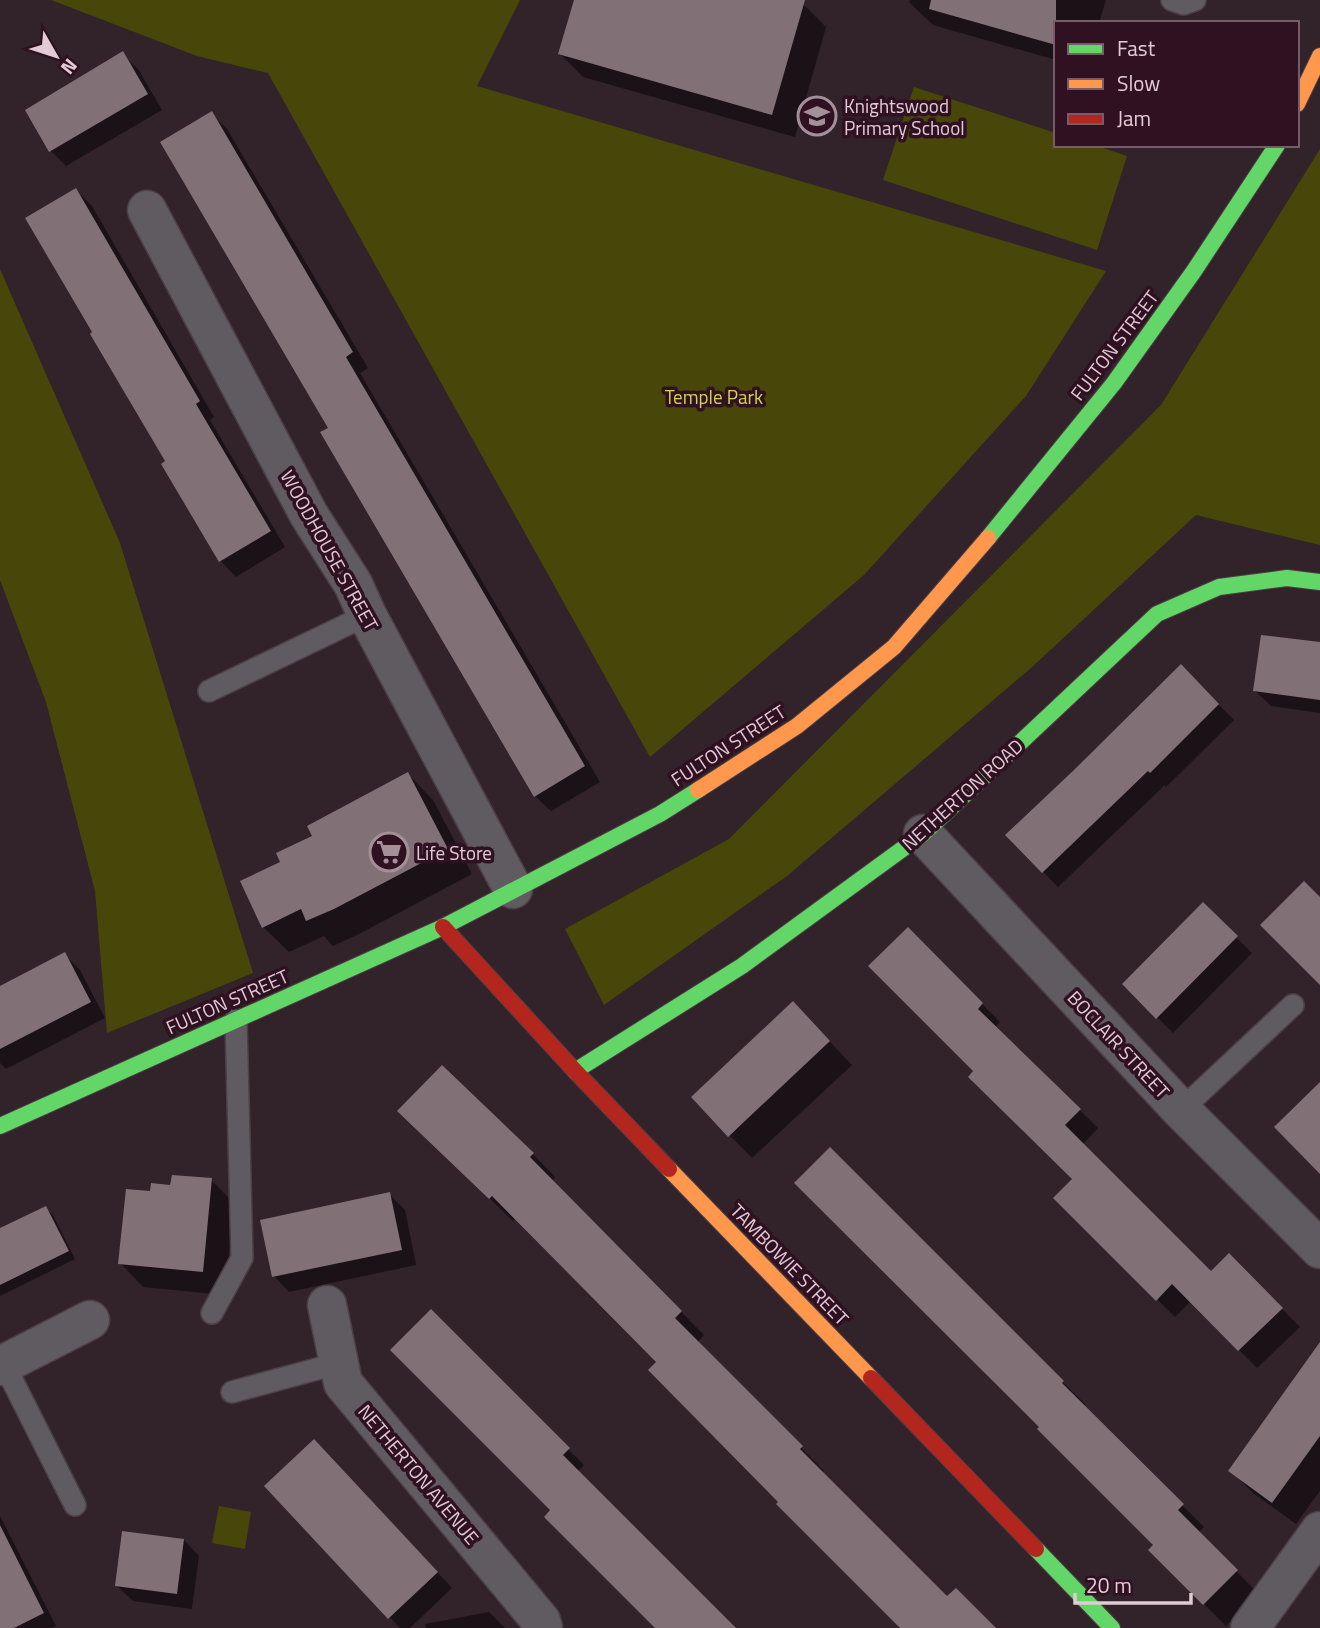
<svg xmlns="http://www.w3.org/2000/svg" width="1320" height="1628" viewBox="0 0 1320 1628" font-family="'Titillium Web',sans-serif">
	<rect width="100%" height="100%" fill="#32222a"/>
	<g fill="#49460a">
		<path d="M51 0H520L477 86 1106 271 1026 396 864 575 650 757 268 73 197 56Z"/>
		<path d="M914 87 1056 133V145H1094L1127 156 1097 250 883 180Z"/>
		<path d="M1320 149V545L1196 515 1031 668 787 876 604 1005 565 929 729 839 1161 405Z"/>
		<path d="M0 269 120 543 253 973 107 1033 95 891 46 702 0 580Z"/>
		<path d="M219 1506 251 1512 245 1549 212 1543Z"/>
	</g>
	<g fill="#0007">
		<path d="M576 0H790L803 4 826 27 795 137 583 77 560 54Z"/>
		<path d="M910 0H1106L1099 23H1056V60L933 25 909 2Z"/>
		<path d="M122 54 138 69 162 110 66 166 51 151 27 110Z"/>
		<path d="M211 113 227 129 368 368 360 373 600 782 551 811 535 796Z"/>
		<path d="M76 190 92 206 214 417 210 420 285 547 236 577 221 561 163 464 168 462 94 333Z"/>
		<path d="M1320 644V713L1271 706 1255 691Z"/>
		<path d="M1181 667 1234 720 1166 787 1165 785 1058 887 1008 835Z"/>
		<path d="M408 774 433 800 472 874 359 934 333 946 324 936 289 952 263 927 283 863 314 837Z"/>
		<path d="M1203 905 1252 953 1173 1033 1124 984Z"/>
		<path d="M908 930 1000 1022 995 1027 1098 1128 1082 1145 1211 1274 1229 1256 1300 1327 1257 1368 1191 1301 1175 1317 1055 1198 1075 1179 976 1071Z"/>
		<path d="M65 955 80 970 105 1018 6 1069 0 1063V989Z"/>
		<path d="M815 1026 852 1065 752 1158 730 1136Z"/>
		<path d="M423 1134 533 1154 555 1177 552 1181 704 1335 697 1343 824 1471 822 1473 948 1599 994 1628H902L781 1502 659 1362 516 1218 513 1221Z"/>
		<path d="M830 1150 1085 1404 1083 1406 1204 1527 1198 1533 1258 1593 1226 1626 1150 1550 1155 1545 1041 1427Z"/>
		<path d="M211 1180 234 1203 225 1295 143 1287 120 1263 151 1193 172 1187Z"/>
		<path d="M389 1194 405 1210 416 1265 289 1292 274 1276Z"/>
		<path d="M45 1208 53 1215 75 1259 0 1296V1230Z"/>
		<path d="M431 1312 584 1465 577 1472 734 1628H658L553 1510Z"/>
		<path d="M1320 1356V1491L1296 1524 1253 1493 1230 1470Z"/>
		<path d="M329 1457 452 1588 410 1628H400L384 1611Z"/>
		<path d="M0 1516 56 1626 52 1628H0Z"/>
		<path d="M184 1540 199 1556 192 1609 133 1601 117 1586Z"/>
		<path d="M489 1612 505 1628H426L425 1624Z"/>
	</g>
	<g fill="#817176">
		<path d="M574 0H805L772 115 558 54Z"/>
		<path d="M931 0H1056V45L929 9Z"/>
		<path d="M123 51 148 94 49 152 25 110Z"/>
		<path d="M212 111 353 352 346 357 585 766 534 797 320 432 328 428 160 142Z"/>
		<path d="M76 188 200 401 196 404 271 531 219 562 161 464 165 461 90 334 92 332 25 218Z"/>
		<path d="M1261 635 1320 642V700L1253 691Z"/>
		<path d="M1181 664 1219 704 1150 773 1148 771 1042 873 1005 835 1075 769Z"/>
		<path d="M408 772 448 849 334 909 306 921 301 909 262 928 240 881 280 862 276 853 312 836 307 826Z"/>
		<path d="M1304 881 1320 897V985L1260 925Z"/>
		<path d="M1203 902 1238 936 1156 1019 1122 984Z"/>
		<path d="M908 927 983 1003 978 1009 1081 1109 1065 1125 1211 1271 1229 1253 1283 1308 1238 1351 1172 1284 1156 1301 1053 1198 1072 1179 968 1077 973 1071 868 966Z"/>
		<path d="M65 952 91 1002 0 1049V986Z"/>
		<path d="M793 1001 830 1041 728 1137 691 1097Z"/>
		<path d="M442 1065 534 1153 530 1157 682 1311 675 1318 803 1446 800 1449 947 1596 956 1588 996 1628H900L776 1504 778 1502 648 1370 656 1362 492 1196 489 1199 397 1111Z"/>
		<path d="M1320 1082V1174L1274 1127Z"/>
		<path d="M830 1147 1064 1381 1062 1383 1184 1504 1178 1510 1238 1570 1203 1605 1148 1550 1153 1545 1037 1429 1039 1427 794 1183Z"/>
		<path d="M172 1175 212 1178 203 1272 118 1264 126 1189 150 1191 151 1183 170 1185Z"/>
		<path d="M390 1192 402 1250 272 1277 260 1220Z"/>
		<path d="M46 1206 69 1251 0 1285V1228Z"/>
		<path d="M431 1309 570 1448 563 1455 736 1628H655L544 1517 550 1510 390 1350Z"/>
		<path d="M1320 1342V1436L1272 1503 1228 1471Z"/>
		<path d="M314 1439 438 1572 388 1619 264 1486Z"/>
		<path d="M0 1525 44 1613 14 1628H0Z"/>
		<path d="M122 1531 184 1539 177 1594 115 1586Z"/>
	</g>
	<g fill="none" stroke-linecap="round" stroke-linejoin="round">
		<defs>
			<g id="lane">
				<path d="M1172 0 1184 4 1195 0"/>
				<path d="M209 691 367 615"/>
				<path d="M1181 1110 1293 1005"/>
				<path d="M212 1313 242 1258 236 1020"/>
				<path d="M4 1364 75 1505"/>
				<path d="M232 1392 339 1363"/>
			</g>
			<g id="street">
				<path d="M147 210 309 515 353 584 367 615 513 889"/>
				<path d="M923 834 1181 1110 1320 1249"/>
				<path d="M327 1305 343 1383 541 1621 543 1628"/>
				<path d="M0 1366 90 1320"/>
				<path d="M1250 1628 1320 1531"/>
			</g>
			<g id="fast">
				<path d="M988 538 1114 383 1194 271 1277 145"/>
				<path d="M575 1071 742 966 923 834 1157 614 1219 587 1287 578 1320 582"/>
				<path d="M0 1126 443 927 660 814 698 790"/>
				<path d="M1036 1549 1112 1628"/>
			</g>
			<g id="slow">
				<path d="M1297 104 1320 56"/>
				<path d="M698 790 797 726 894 647 988 538"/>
				<path d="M669 1169 871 1378"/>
			</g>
			<g id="jam">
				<path d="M443 927 575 1071 669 1169"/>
				<path d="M871 1378 1036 1549"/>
			</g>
		</defs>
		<use href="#lane" stroke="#4c3f45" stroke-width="24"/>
		<use href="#street" stroke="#4c3f45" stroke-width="41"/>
		<use href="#fast" stroke="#4c3f45" stroke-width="18"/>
		<use href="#slow" stroke="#4c3f45" stroke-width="18"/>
		<use href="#jam" stroke="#4c3f45" stroke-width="18"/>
		<use href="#lane" stroke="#605b61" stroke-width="21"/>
		<use href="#street" stroke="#605b61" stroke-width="38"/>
		<use href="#fast" stroke="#63d668" stroke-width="16"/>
		<use href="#slow" stroke="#ff974d" stroke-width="16"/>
		<use href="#jam" stroke="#b3261e" stroke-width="16"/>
	</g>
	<defs>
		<symbol id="school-ring" viewBox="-11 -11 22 22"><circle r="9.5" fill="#2f1121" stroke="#a49099" stroke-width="1.5"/><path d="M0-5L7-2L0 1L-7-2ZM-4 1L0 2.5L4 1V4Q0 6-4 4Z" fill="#a49099"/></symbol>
		<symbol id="supermarket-ring" viewBox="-11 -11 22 22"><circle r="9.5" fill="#2f1121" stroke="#a49099" stroke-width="1.5"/><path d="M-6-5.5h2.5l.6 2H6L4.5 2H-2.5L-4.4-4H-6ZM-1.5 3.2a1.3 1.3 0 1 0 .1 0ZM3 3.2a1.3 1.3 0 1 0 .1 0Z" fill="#a49099"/></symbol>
	</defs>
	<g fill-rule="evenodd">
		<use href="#school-ring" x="795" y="94" width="44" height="44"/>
		<use href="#supermarket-ring" x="367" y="830" width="44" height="44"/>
	</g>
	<g text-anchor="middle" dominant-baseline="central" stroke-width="7" stroke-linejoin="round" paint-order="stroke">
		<g font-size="19" fill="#e1ccd5" stroke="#2f1121" text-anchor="start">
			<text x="844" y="105">Knightswood<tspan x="844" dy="22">Primary School</tspan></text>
			<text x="416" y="852">Life Store</text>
		</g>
		<g font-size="19" fill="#e1ccd5" stroke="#2f1121">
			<text transform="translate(1114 345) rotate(-53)">FULTON STREET</text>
			<text transform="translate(330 550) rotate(61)">WOODHOUSE STREET</text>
			<text transform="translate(728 745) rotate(-33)">FULTON STREET</text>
			<text transform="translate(962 794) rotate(-42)">NETHERTON ROAD</text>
			<text transform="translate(227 1001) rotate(-24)">FULTON STREET</text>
			<text transform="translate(1119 1044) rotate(47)">BOCLAIR STREET</text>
			<text transform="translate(790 1264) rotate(46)">TAMBOWIE STREET</text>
			<text transform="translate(419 1474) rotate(50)">NETHERTON AVENUE</text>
		</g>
		<g font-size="19" fill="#d5d44e" stroke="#2f1121">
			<text x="714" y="396">Temple Park</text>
		</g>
	</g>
	<rect x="1054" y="21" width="245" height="126" fill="#2f1121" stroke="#765c69" stroke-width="2"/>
	<rect x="1068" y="44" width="35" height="10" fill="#63d668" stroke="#765c69" stroke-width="2"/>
	<text x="1117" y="56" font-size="21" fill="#e1ccd5">Fast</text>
	<rect x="1068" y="79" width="35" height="10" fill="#ff974d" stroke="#765c69" stroke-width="2"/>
	<text x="1117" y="91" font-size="21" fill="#e1ccd5">Slow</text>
	<rect x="1068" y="114" width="35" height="10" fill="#b3261e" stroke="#765c69" stroke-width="2"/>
	<text x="1117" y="126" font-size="21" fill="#e1ccd5">Jam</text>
	<g transform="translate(56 56) rotate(129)" stroke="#2f1121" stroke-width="5" paint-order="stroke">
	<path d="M0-5L12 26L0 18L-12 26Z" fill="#e1ccd5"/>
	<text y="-10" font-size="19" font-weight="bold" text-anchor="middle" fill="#e1ccd5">N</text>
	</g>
	<path d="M1075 1593v10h116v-10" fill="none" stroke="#e1ccd5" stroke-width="3.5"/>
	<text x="1086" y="1593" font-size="21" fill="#e1ccd5" stroke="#2f1121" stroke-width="5" paint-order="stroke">20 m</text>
</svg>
